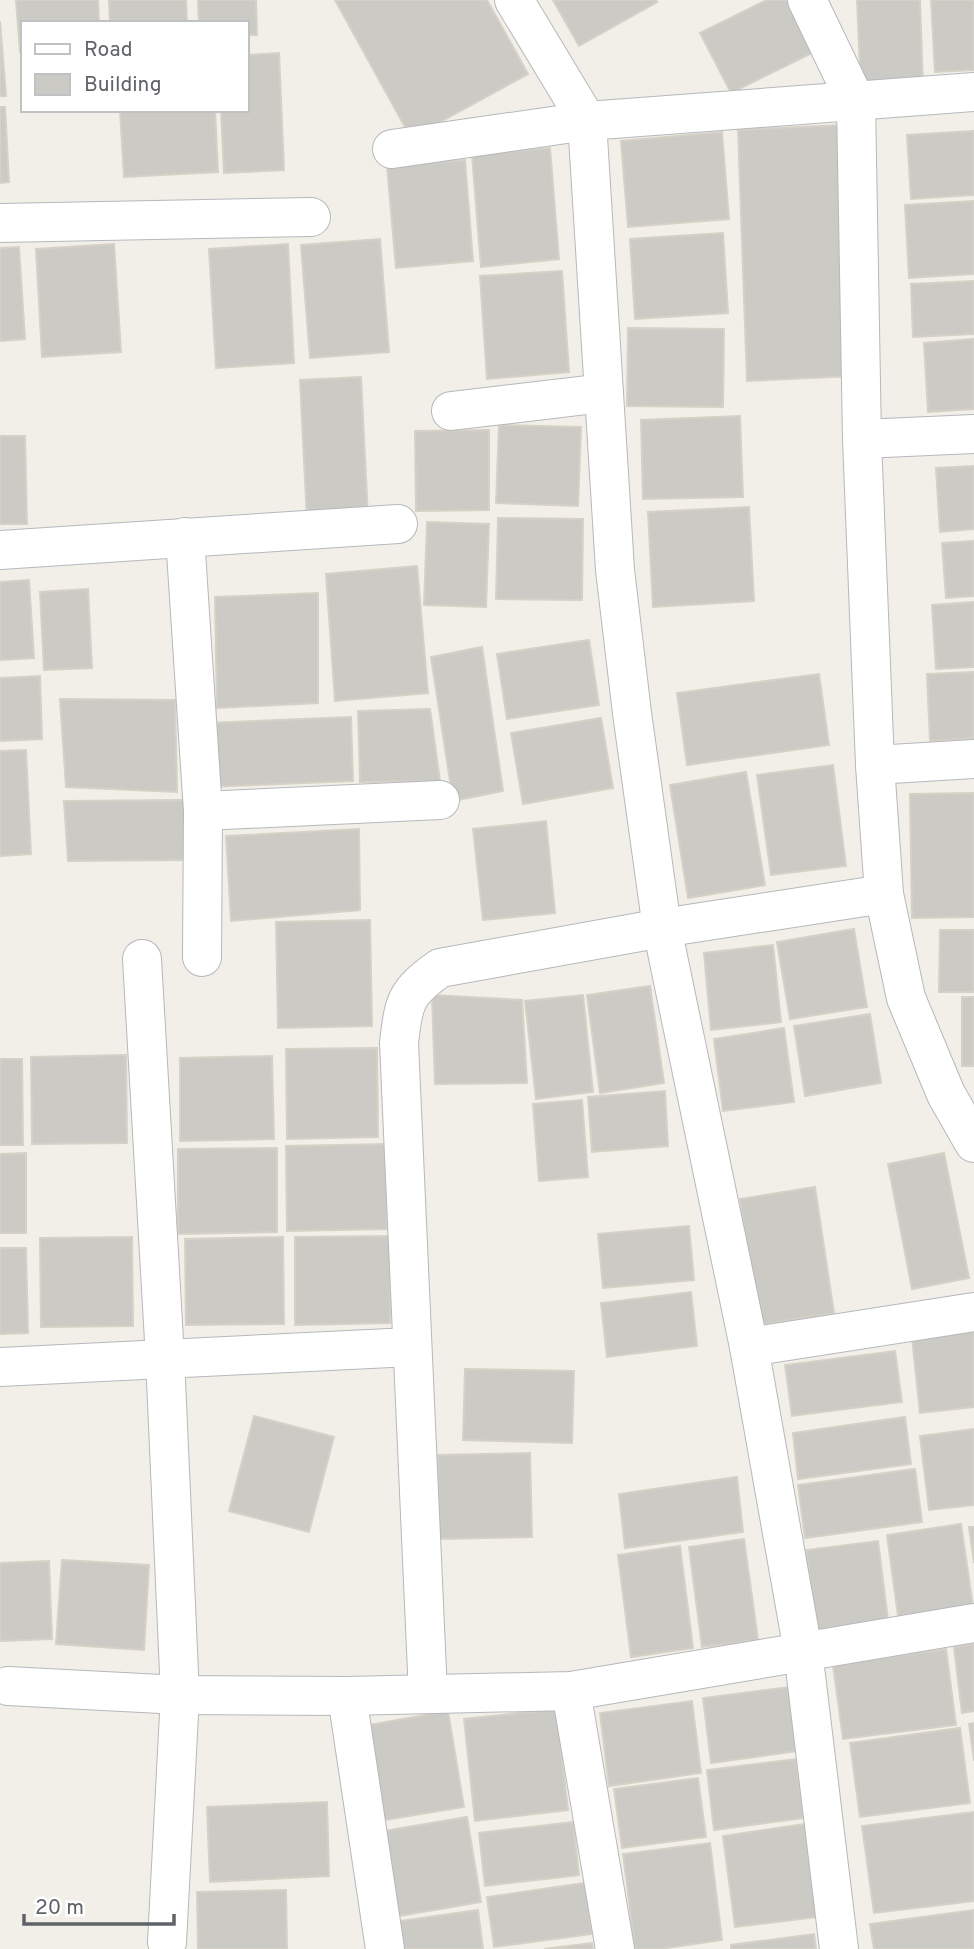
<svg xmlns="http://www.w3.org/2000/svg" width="974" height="1949" viewBox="0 0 974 1949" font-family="Overpass,sans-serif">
	<rect width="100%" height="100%" fill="#f1efe8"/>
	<g fill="#cccac5" stroke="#d6d1c6" stroke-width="2">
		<path d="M16 0H98L99 23H23V52H20Z"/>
		<path d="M109 0H186L187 23H110Z"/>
		<path d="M198 0H256L257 35H247V23H199Z"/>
		<path d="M335 0H487L528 74 411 138Z"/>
		<path d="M553 0H656L657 2 579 46Z"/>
		<path d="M767 0H796L820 49 731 93 700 33Z"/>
		<path d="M857 0H920L923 87 861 90Z"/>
		<path d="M931 0H974V70L935 72Z"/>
		<path d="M0 21 6 96H0Z"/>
		<path d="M279 53 284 170 224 173 221 110H247V55Z"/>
		<path d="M0 107H5L9 182 0 183Z"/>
		<path d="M120 110H215L218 172 124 177Z"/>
		<path d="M842 125 852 376 747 381 738 130Z"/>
		<path d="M974 131V195L911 199 907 135Z"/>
		<path d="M722 132 729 219 628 227 621 141Z"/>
		<path d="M550 148 559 259 481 267 472 155Z"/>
		<path d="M465 160 473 261 396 268 387 166Z"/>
		<path d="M974 201V274L909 278 905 205Z"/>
		<path d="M723 233 728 313 635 319 630 239Z"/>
		<path d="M380 239 389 352 310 358 301 245Z"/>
		<path d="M114 244 121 352 42 357 36 249Z"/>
		<path d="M288 244 294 363 216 368 209 249Z"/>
		<path d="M19 247 25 339 0 341V248Z"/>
		<path d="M562 271 569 372 487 379 480 276Z"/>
		<path d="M974 281V334L913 337 911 284Z"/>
		<path d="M628 328 724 329 723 407 627 406Z"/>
		<path d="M974 339V409L928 412 924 343Z"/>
		<path d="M361 377 368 518 307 521 300 380Z"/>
		<path d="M740 416 743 497 643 499 641 420Z"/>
		<path d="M499 425 581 427 578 506 496 503Z"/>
		<path d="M489 430V510L416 511 415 431Z"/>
		<path d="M0 436H25L27 524H0Z"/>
		<path d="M974 466V529L940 532 936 468Z"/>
		<path d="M749 507 754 601 653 607 648 512Z"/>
		<path d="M498 518 583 519 582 600 496 599Z"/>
		<path d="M427 522 489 524 486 607 424 605Z"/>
		<path d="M974 541V596L946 598 942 543Z"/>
		<path d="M417 566 428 693 335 701 326 574Z"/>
		<path d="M29 580 34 658 0 660V582Z"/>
		<path d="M88 589 92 668 44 670 40 592Z"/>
		<path d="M318 593V703L217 708 215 597Z"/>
		<path d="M974 602V667L936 669 932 605Z"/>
		<path d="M589 640 599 705 507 719 497 654Z"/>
		<path d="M482 647 503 791 453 801 431 657Z"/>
		<path d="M974 672V738L930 741 927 674Z"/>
		<path d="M819 674 829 745 687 765 677 693Z"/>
		<path d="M40 676 42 739 0 741V678Z"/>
		<path d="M60 699 175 700 177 792 66 787Z"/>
		<path d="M430 709 440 781 360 782 358 711Z"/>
		<path d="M351 717 353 781 208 787 206 723Z"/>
		<path d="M601 718 613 788 523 804 511 733Z"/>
		<path d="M26 750 31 854 0 856V751Z"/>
		<path d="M833 765 846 866 771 875 757 775Z"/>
		<path d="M746 772 765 885 688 898 670 785Z"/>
		<path d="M974 793V917L912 918 910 794Z"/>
		<path d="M184 800V860L68 861 64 801Z"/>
		<path d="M546 821 555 913 483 920 473 829Z"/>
		<path d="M359 829 360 910 231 921 226 836Z"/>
		<path d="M370 920 372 1026 278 1028 276 922Z"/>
		<path d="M854 929 867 1007 790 1019 777 942Z"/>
		<path d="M940 930H974V992H939Z"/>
		<path d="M773 945 781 1022 711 1030 704 953Z"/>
		<path d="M650 986 664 1083 600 1093 587 995Z"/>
		<path d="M432 995 522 1000 527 1083 435 1084Z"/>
		<path d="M583 995 593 1092 536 1099 525 1001Z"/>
		<rect x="962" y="997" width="12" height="69"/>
		<path d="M870 1014 881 1083 805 1096 794 1026Z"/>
		<path d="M784 1028 794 1102 723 1111 714 1039Z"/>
		<path d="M377 1048 378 1137 287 1139 286 1049Z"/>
		<path d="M126 1055 127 1143 32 1144 31 1057Z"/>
		<path d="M272 1056 274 1139 180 1141V1058Z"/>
		<path d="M0 1059H22L23 1145H0Z"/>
		<path d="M665 1091 668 1146 592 1152 588 1097Z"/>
		<path d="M582 1100 588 1177 539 1181 533 1104Z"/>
		<path d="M387 1144V1229L287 1231 286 1146Z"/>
		<path d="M277 1148V1232L178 1234V1149Z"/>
		<path d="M26 1153V1233H0V1154Z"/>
		<path d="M944 1153 969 1278 912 1289 888 1164Z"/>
		<path d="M815 1187 834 1313 759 1325 740 1199Z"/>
		<path d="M689 1226 694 1280 603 1288 598 1234Z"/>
		<path d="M390 1236V1323L295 1325V1237Z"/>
		<path d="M132 1237 133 1326 41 1327 40 1238Z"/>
		<path d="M283 1237 284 1324 186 1325 185 1239Z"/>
		<path d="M0 1248H26L28 1333 0 1334Z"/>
		<path d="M691 1292 697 1346 607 1357 601 1303Z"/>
		<path d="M974 1331V1407L920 1413 912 1338Z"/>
		<path d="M895 1351 902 1402 792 1416 785 1365Z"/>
		<path d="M465 1369 574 1371 572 1443 463 1440Z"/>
		<path d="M254 1416 334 1437 309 1532 229 1511Z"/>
		<path d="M905 1417 911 1464 798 1479 793 1433Z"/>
		<path d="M974 1429V1505L929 1510 920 1436Z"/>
		<path d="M530 1453 532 1537 439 1539 438 1455Z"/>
		<path d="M915 1469 922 1522 805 1538 798 1485Z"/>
		<path d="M737 1477 743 1532 625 1548 619 1494Z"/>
		<path d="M961 1524 973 1606 898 1616 887 1535Z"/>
		<path d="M969 1527H974V1563Z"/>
		<path d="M744 1539 758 1640 702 1647 689 1547Z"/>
		<path d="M878 1541 888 1620 817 1630 806 1550Z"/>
		<path d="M680 1546 693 1648 631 1657 618 1555Z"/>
		<path d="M62 1560 149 1565 144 1650 56 1644Z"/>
		<path d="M49 1561 52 1639 0 1641V1563Z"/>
		<path d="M974 1644V1711L962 1713 954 1647Z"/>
		<path d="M946 1649 956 1725 843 1739 833 1665Z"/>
		<path d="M790 1687 798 1751 711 1763 703 1698Z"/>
		<path d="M692 1701 701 1773 609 1786 600 1713Z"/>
		<path d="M556 1709 568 1810 475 1821 464 1719Z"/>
		<path d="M448 1711 464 1807 384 1820 369 1725Z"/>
		<path d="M974 1723V1761L969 1724Z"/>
		<path d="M960 1728 970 1803 860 1817 850 1743Z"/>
		<path d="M796 1759 804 1818 714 1830 707 1770Z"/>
		<path d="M698 1778 706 1837 622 1848 614 1789Z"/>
		<path d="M327 1802 329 1876 210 1882 207 1807Z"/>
		<path d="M974 1812V1901L874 1913 862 1826Z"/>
		<path d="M467 1817 481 1902 393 1917 378 1832Z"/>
		<path d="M573 1822 579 1875 485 1886 479 1833Z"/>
		<path d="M806 1824 818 1917 735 1927 723 1836Z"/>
		<path d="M710 1843 722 1940 660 1949H635L623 1854Z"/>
		<path d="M585 1883 592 1934 494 1947 487 1897Z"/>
		<path d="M286 1890 287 1949H198L197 1892Z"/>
		<path d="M478 1910 483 1949H397L393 1922Z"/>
		<path d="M974 1910V1949H874L870 1924Z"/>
		<path d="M814 1934 816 1949H731V1945Z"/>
		<path d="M592 1943 593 1949H544Z"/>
	</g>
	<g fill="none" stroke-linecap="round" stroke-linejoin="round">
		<defs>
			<g id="minor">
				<path d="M514 0 587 121 615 570 632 713 662 928 749 1347 803 1651 839 1949"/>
				<path d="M807 0 856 102 862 439 875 765 884 894 906 998 946 1094 974 1143"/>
				<path d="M392 149 587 121 974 92"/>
				<path d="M0 223 311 217"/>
				<path d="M451 411 604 393"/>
				<path d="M862 439 974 434"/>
				<path d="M185 537 203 811 202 957"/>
				<path d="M0 550 398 524"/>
				<path d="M875 765 974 759"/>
				<path d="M203 811 440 800"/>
				<path d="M142 959 165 1358 180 1695 167 1942"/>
				<path d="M749 1347 974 1312"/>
				<path d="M0 1367 411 1347"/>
				<path d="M8 1686 180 1695 347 1696 571 1691 974 1623"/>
				<path d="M571 1691 615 1949"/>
				<path d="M428 1694 399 1043C404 1001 405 993 440 968L662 928 884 894"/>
				<path d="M347 1696 385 1949"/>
			</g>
		</defs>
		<use href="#minor" stroke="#b5b8bc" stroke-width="40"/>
		<use href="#minor" stroke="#fff" stroke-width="38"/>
	</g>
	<rect x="21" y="21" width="228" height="91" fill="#ffffff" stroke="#bfc1c3" stroke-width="2"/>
	<rect x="35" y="44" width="35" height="10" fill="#ffffff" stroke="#bfc1c3" stroke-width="2"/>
	<text x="84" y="56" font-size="21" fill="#5f6368">Road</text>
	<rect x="35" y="74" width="35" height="21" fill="#cccac5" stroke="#bfc1c3" stroke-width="2"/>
	<text x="84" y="91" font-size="21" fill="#5f6368">Building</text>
	<path d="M24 1914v10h150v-10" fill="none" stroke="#5f6368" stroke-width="3.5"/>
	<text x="35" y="1914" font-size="21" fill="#5f6368" stroke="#ffffff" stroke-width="5" paint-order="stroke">20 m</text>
</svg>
